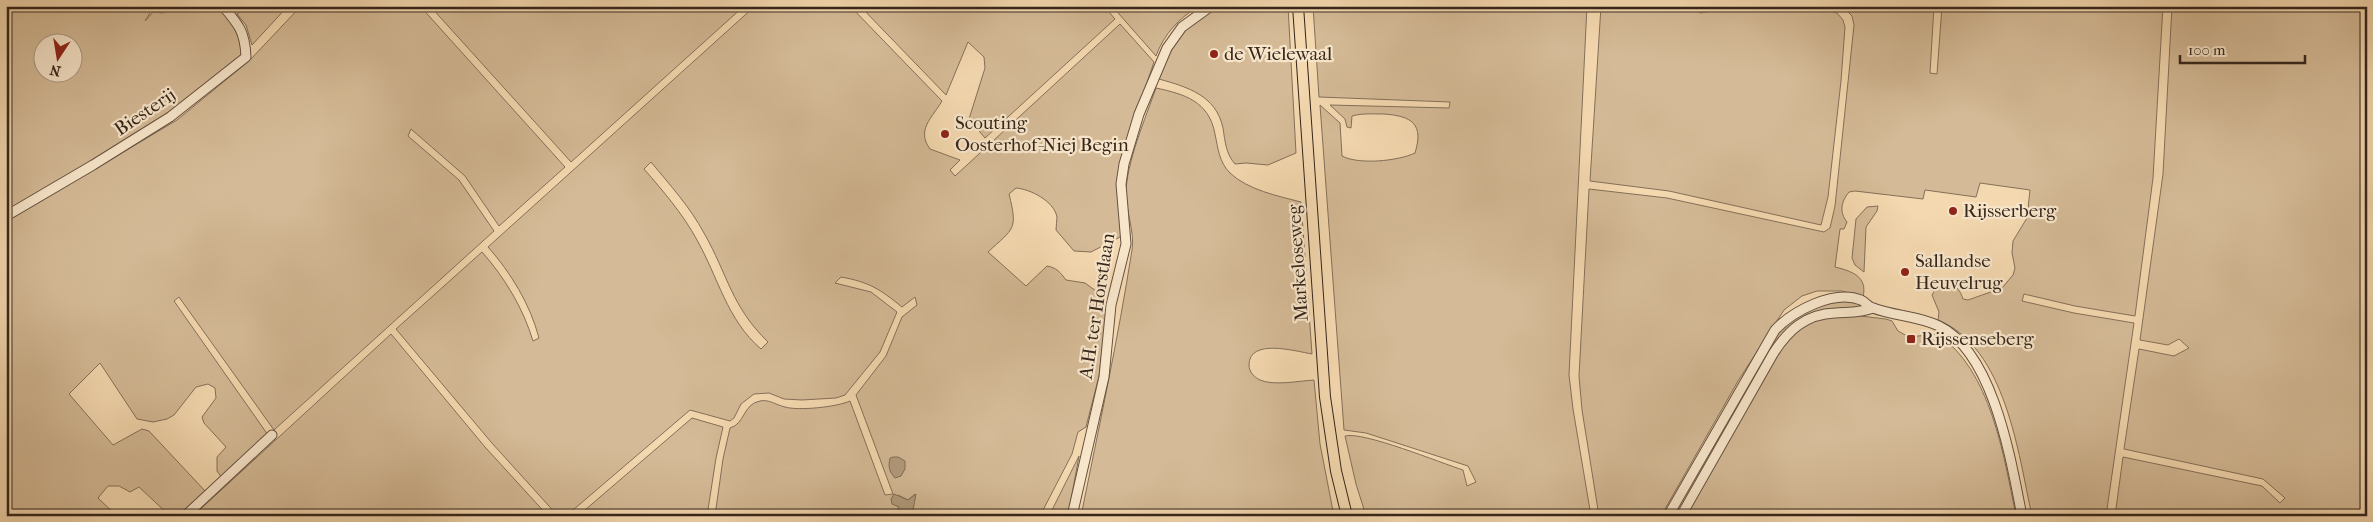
<svg xmlns="http://www.w3.org/2000/svg" width="2373" height="522" viewBox="0 0 2373 522" font-family="'IM FELL French Canon',serif">
	<rect width="100%" height="100%" fill="#f4d8af"/>
	<filter id="stains"><feTurbulence type="fractalNoise" baseFrequency=".004" numOctaves="4"/><feColorMatrix values="0 0 0 0 .2 0 0 0 0 .09 0 0 0 0 .02 0 0 0 .5 -.17"/></filter>
	<radialGradient id="worn" r=".72"><stop offset=".6" stop-color="#630" stop-opacity="0"/><stop offset="1" stop-color="#630" stop-opacity=".3"/></radialGradient>
	<g fill="#d4ba96" stroke="#847059" fill-rule="evenodd">
		<path d="M6 6H148L150 13 145 21 153 12 163 13 174 6H218C229 20 248 36 241 55L150 127 6 212ZM42 42H72V72H42Z"/>
		<path d="M249 6H288L252 45 246 25 237 14Z"/>
		<path d="M301 6H420L565 167 499 226 465 176 411 129 408 136 459 180 494 231 274 430 179 297 174 301 268 435 222 478 217 471V457L226 447 204 423 202 417 216 398 215 388 208 384 196 387 174 415 167 419 153 422 137 419 100 363 69 394 113 445 142 429 149 431 206 492 182 516H170L139 487 130 492 119 486H108L98 498 117 516H6V222L177 120 249 61Z"/>
		<path d="M430 6H744L571 162Z"/>
		<path d="M755 6H850L942 101C932 118 916 130 930 149L960 160 950 170 955 176 1120 24 1154 62 1130 132 1117 186 1122 236 1091 252 1074 251 1056 230C1056 226 1057 221 1057 217 1054 201 1030 189 1016 188L1009 194C1018 230 1014 228 988 252L1026 286 1047 266C1057 268 1060 272 1066 280L1085 283 1096 291 1107 307 1099 376 1086 427 1078 432 1072 454 1040 516H906V512L910 511 915 494 908 500 898 495 899 508 893 516H715L723 459 730 428C745 424 743 404 760 401 769 399 776 405 785 407 798 411 837 407 850 401L885 495 893 494 856 395 886 356 902 317 917 305 915 297 902 307C880 289 869 282 841 277L835 283 871 292 897 312 880 352 845 395 836 398 802 400 784 399 769 393 754 394 741 404 734 418 730 421 690 410 566 516H558L491 442 396 329 482 252C505 278 523 308 533 341L539 338C530 304 511 273 488 247ZM651 162C670 185 690 207 704 233 728 275 731 306 768 342L761 349C727 320 718 277 697 240 683 214 663 191 644 169Z"/>
		<path d="M860 6H1104L1115 19 985 138 969 119 985 68 984 57 968 42 946 95Z"/>
		<path d="M1112 6H1199C1179 18 1164 34 1156 56Z"/>
		<path d="M1221 6H1288L1296 153 1268 165 1246 163 1235 164C1226 154 1225 141 1223 128 1216 95 1187 87 1159 79 1173 42 1183 23 1221 6Z"/>
		<path d="M1313 6H1587L1569 375 1573 409 1591 516H1366L1356 484 1345 436C1363 431 1441 463 1463 470L1467 486 1476 482 1468 466 1366 433 1344 430 1320 105 1340 123 1342 156C1359 165 1398 161 1415 153 1424 124 1412 116 1384 114 1373 114 1363 113 1352 116L1351 128 1347 127 1345 119 1330 105 1449 108 1450 102 1319 97Z"/>
		<path d="M1601 6H1698L1700 13C1745 6 1792 0 1837 13L1843 20 1845 27 1841 81 1828 197 1821 225 1669 191 1590 181Z"/>
		<path d="M1842 6H1934L1930 73 1937 74 1942 6H2163L2153 178 2135 316 2075 306 2024 294 2022 301 2074 313 2134 323 2106 516H2032C2018 453 2006 348 1938 320L1939 312 1932 295 1938 285C1951 281 1959 286 1963 299L1968 300 2002 288 2013 275 2015 268 2012 253 2013 241 2027 218 2030 190 1980 183 1976 197 1925 190 1923 199 1855 191 1849 192C1841 202 1839 212 1847 222L1844 229H1840L1835 267C1851 271 1868 276 1863 297L1842 291H1817L1802 296 1784 310 1738 381 1661 516H1599L1582 410 1579 376 1589 189 1667 198 1824 232 1830 228 1835 206 1854 25 1852 16Z"/>
		<path d="M2172 6H2367V516H2115L2123 457 2262 486 2280 503 2285 498 2263 479 2124 449 2139 349 2174 356 2189 348 2179 339 2168 345 2140 340 2163 174Z"/>
		<path d="M1156 88C1184 94 1209 101 1215 134 1218 148 1219 162 1230 173 1248 190 1278 196 1301 202L1312 354C1295 351 1249 338 1249 365 1249 372 1254 377 1260 380 1274 386 1298 381 1314 380L1320 444 1334 516H1081C1099 427 1118 339 1132 250 1135 232 1126 212 1126 194 1126 163 1146 117 1156 88Z"/>
		<path d="M1878 206 1877 211 1866 227 1864 272 1855 265 1852 258 1856 219 1867 207Z"/>
		<path d="M1855 301 1862 305 1863 308 1800 321 1733 420 1727 417 1785 322 1811 308 1835 302Z"/>
		<path d="M1852 315 1886 319 1892 321 1898 331 1909 337 1937 334C1991 369 2004 457 2016 516H1686L1789 336 1818 317Z"/>
		<path d="M391 334 485 447 548 516H193Z"/>
		<path d="M692 418 723 427 716 458 707 516H578Z"/>
		<path d="M1079 456 1068 516H1049Z"/>
	</g>
	<g fill="#b39b7d" stroke="#816c56">
		<path d="M893 457H898L905 461V469L901 476 895 478C889 471 888 467 890 458Z"/>
		<path d="M894 494 908 500 916 494 913 510 907 512 906 516H893L899 507 892 504 891 499Z"/>
	</g>
	<g fill="none" stroke-linecap="round" stroke-linejoin="round">
		<defs>
			<g id="minor">
				<path d="M6 216 93 165 170 117 246 57C245 32 239 25 223 6"/>
				<path d="M185 516 272 435"/>
				<path d="M1072 516 1104 377 1111 305 1126 244 1121 184 1124 164 1139 114 1167 48 1182 27 1211 6"/>
				<path d="M1668 516 1775 330C1793 311 1834 289 1861 300 1865 302 1869 307 1873 308 1894 316 1919 316 1939 326 1994 353 2011 461 2022 516"/>
				<path d="M1681 516 1773 354C1788 330 1806 314 1835 313 1849 312 1860 313 1873 308"/>
			</g>
			<path id="major" d="M1298 6 1325 397 1336 471 1347 516"/>
		</defs>
		<use href="#minor" stroke="#655241" stroke-width="11"/>
		<use href="#major" stroke="#35261c" stroke-width="12"/>
		<use href="#minor" stroke="#f8e6cb" stroke-width="9"/>
		<use href="#major" stroke="#f4d8af" stroke-width="10"/>
	</g>
	<g fill="#8f2418" stroke="#f8e6cb" stroke-width="2">
		<circle cx="1214" cy="54" r="5"/>
		<circle cx="945" cy="134" r="5"/>
		<circle cx="1953" cy="211" r="5"/>
		<circle cx="1905" cy="272" r="5"/>
		<rect x="1906" y="334" width="10" height="10" rx="2.5"/>
	</g>
	<g text-anchor="middle" dominant-baseline="central" stroke-width="4.5" stroke-linejoin="round" paint-order="stroke">
		<g font-size="19" fill="#35261c" stroke="#f8e6cb" text-anchor="start">
			<text x="1224" y="54">de Wielewaal</text>
			<text x="955" y="123">Scouting<tspan x="955" dy="22">Oosterhof-Niej Begin</tspan></text>
			<text x="1963" y="211">Rijsserberg</text>
			<text x="1915" y="261">Sallandse<tspan x="1915" dy="22">Heuvelrug</tspan></text>
			<text x="1921" y="339">Rijssenseberg</text>
		</g>
		<g font-size="19" fill="#35261c" stroke="#f8e6cb">
			<text transform="translate(145 112) rotate(-34)">Biesterij</text>
			<text transform="translate(1298 263) rotate(-94)">Markeloseweg</text>
			<text transform="translate(1097 306) rotate(-81)">A.H. ter Horstlaan</text>
		</g>
	</g>
	<rect width="2373" height="522" fill="none" stroke="#f4d8af" stroke-width="25"/>
	<rect x="8" y="8" width="2358" height="507" fill="none" stroke="#35261c" stroke-width="2.5"/>
	<rect x="12" y="12" width="2348" height="497" fill="none" stroke="#35261c"/>
	<g transform="translate(58 58) rotate(192)"><circle r="24" fill="#f8e6cb" stroke="#aa9985"/>
	<path d="M0-4L9 19L0 12L-9 19Z" fill="#8f2418"/>
	<text y="-8" font-size="14" font-weight="bold" text-anchor="middle" fill="#35261c">N</text>
	</g>
	<path d="M2180 55v8h125v-8" fill="none" stroke="#35261c" stroke-width="2.5"/>
	<text x="2188" y="55" font-size="15" fill="#35261c" stroke="#f8e6cb" stroke-width="4" paint-order="stroke">100 m</text>
	<rect width="100%" height="100%" filter="url(#stains)"/>
	<rect width="100%" height="100%" fill="url(#worn)"/>
</svg>
